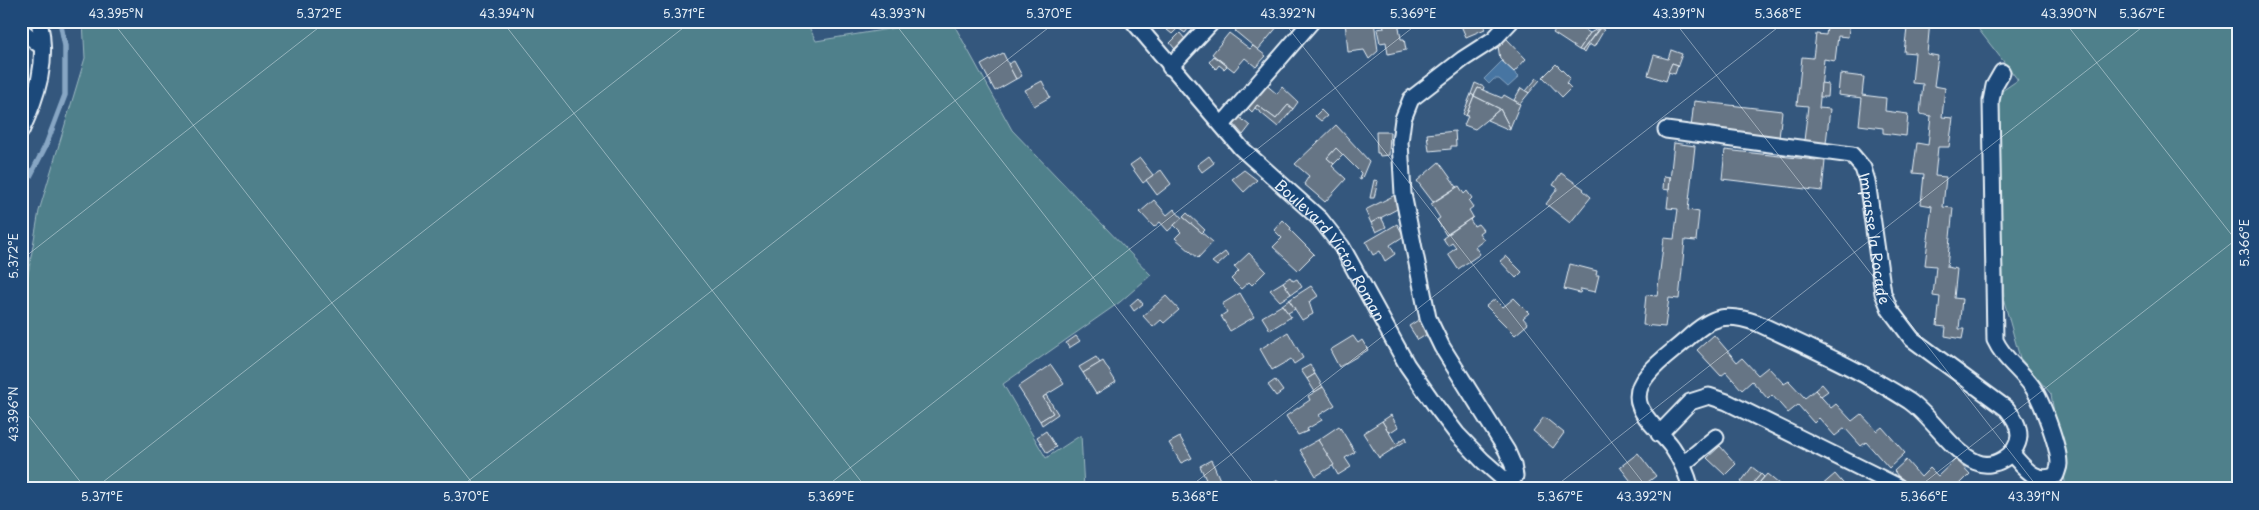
<svg xmlns="http://www.w3.org/2000/svg" width="2259" height="510" viewBox="0 0 2259 510" font-family="'Playpen Sans',sans-serif">
	<rect width="100%" height="100%" fill="#34577d"/>
	<filter id="ink" filterUnits="userSpaceOnUse"><feTurbulence type="fractalNoise" baseFrequency=".02" numOctaves="2"/><feDisplacementMap in="SourceGraphic" scale="10" xChannelSelector="R" yChannelSelector="G"/><feConvolveMatrix kernelMatrix="1 2 1 2 8 2 1 2 1" color-interpolation-filters="sRGB"/></filter>
	<g filter="url(#ink)">
		<g fill="#4f808b" stroke="#9cb8c2">
			<path d="M83 21H806L816 41 937 21H952L1012 130 1151 275 1120 302 1003 384 1046 458 1081 435 1084 489H27L21 481V314L39 211 85 58Z"/>
			<path d="M1972 21H2238V489H2064L2066 488 2051 394 2020 358 2004 301 1997 112 1999 93 2018 80Z"/>
		</g>
		<path fill="#4674a2" stroke="#87a6c4" d="M1502 61 1519 77 1508 87 1499 79H1494L1489 84 1484 79Z"/>
		<g fill="none" stroke-linecap="round" stroke-linejoin="round">
			<path stroke="#87a6c4" stroke-width="5.5" d="M21 194 46 145 65 95V46L60 21"/>
		</g>
		<g fill="#667485" stroke="#e8f1f8">
			<path d="M1164 21H1194L1185 33 1178 28 1172 34 1161 25Z"/>
			<path d="M1244 21H1272L1278 26 1258 50 1235 31Z"/>
			<path d="M1345 21H1374L1378 51 1369 59 1364 50 1348 52Z"/>
			<path d="M1398 21 1401 39H1404L1406 50 1388 54 1386 42 1380 43 1377 29 1384 28 1383 24Z"/>
			<path d="M1459 21H1481L1485 29 1466 37Z"/>
			<path d="M1560 21H1571L1590 33 1579 50 1553 33Z"/>
			<path d="M1828 21H1850L1848 37 1838 36 1835 61 1824 59 1819 108 1830 109 1826 143 1804 141 1808 106 1797 105 1802 57 1813 58 1816 34 1826 35Z"/>
			<path d="M1908 21H1930L1927 54 1938 56 1934 86 1945 88 1942 117 1953 118 1949 147H1938L1935 176 1946 177 1943 207 1953 208 1947 267 1957 269 1954 298 1962 299 1959 329H1964L1962 339 1945 336 1946 327 1937 326 1940 297 1933 296 1936 266 1925 265 1932 206 1921 204 1924 174 1913 173 1917 143 1928 145 1931 116 1920 114 1923 84 1912 83 1915 53 1904 52Z"/>
			<path d="M1599 28 1582 51 1579 50 1590 33Z"/>
			<path d="M1600 28 1604 30 1594 47 1589 44 1584 53 1582 51Z"/>
			<path d="M1180 33 1185 39 1175 49 1170 43Z"/>
			<path d="M1229 33 1250 49 1253 46 1266 56 1256 67 1245 58 1234 71 1212 54Z"/>
			<path d="M1506 38 1526 59 1514 72 1500 59 1498 46Z"/>
			<path d="M1671 50 1682 54 1678 65 1672 63 1666 81 1648 75 1654 55 1668 59Z"/>
			<path d="M1003 53 1016 79 995 91 981 65Z"/>
			<path d="M1214 56 1227 66 1224 69 1219 65 1216 69 1209 62Z"/>
			<path d="M1014 61 1022 76 1016 79 1008 64Z"/>
			<path d="M1672 63 1678 65 1675 74 1668 72Z"/>
			<path d="M1556 64 1570 78 1566 83 1571 88 1562 97 1543 77Z"/>
			<path d="M1840 74 1864 77 1862 95 1886 98 1885 111 1908 114 1906 136 1883 133V128L1859 125 1862 98 1838 95Z"/>
			<path d="M1537 78 1540 80 1529 93 1526 91Z"/>
			<path d="M1042 81 1050 97 1034 106 1025 90Z"/>
			<path d="M1264 83 1277 94 1282 87 1298 102 1293 109 1288 105 1276 119 1257 105 1252 112 1245 105Z"/>
			<path d="M1475 83 1484 87 1483 90 1478 88 1474 96 1471 94Z"/>
			<path d="M1821 83 1828 84 1827 97H1820Z"/>
			<path d="M1478 88 1502 98 1504 95 1520 104 1510 128 1500 109 1474 96Z"/>
			<path d="M1521 88 1529 93 1520 104 1514 100Z"/>
			<path d="M1471 94 1474 96 1466 116 1463 114Z"/>
			<path d="M1474 96 1500 109 1475 129 1464 125 1468 116H1466Z"/>
			<path d="M1694 101 1782 111 1779 138 1691 128Z"/>
			<path d="M1257 105 1276 119 1288 105 1293 109 1278 127 1255 108Z"/>
			<path d="M1500 109 1510 128V130L1487 120Z"/>
			<path d="M1321 110 1327 116 1321 121 1315 116Z"/>
			<path d="M1237 115 1250 126 1243 135 1233 123Z"/>
			<path d="M1336 125 1369 161 1361 180 1359 179 1361 173 1336 148 1327 158 1334 164 1332 166 1346 179 1325 202 1304 184 1309 176 1295 164Z"/>
			<path d="M1455 131 1456 146H1451V149L1429 151 1427 134Z"/>
			<path d="M1376 132H1390L1389 155 1380 156 1379 153H1377Z"/>
			<path d="M1674 143 1695 146 1688 210 1699 212 1696 241 1685 240 1679 299 1669 298 1665 327 1643 325 1646 295 1657 296 1664 238 1674 239 1678 209 1667 208Z"/>
			<path d="M1336 148 1343 155 1334 164 1327 158Z"/>
			<path d="M1725 150 1825 161 1822 191 1722 179Z"/>
			<path d="M1209 156 1214 163 1202 172 1197 165Z"/>
			<path d="M1140 158 1153 175 1143 183 1130 165Z"/>
			<path d="M1439 162 1457 187 1433 202 1417 181Z"/>
			<path d="M1161 170 1171 184 1157 195 1146 180Z"/>
			<path d="M1244 170 1257 180 1244 192 1232 179Z"/>
			<path d="M1561 173 1584 189 1583 190 1591 197 1570 223 1546 204 1558 188 1553 185Z"/>
			<path d="M1664 176 1670 177 1669 190 1663 189Z"/>
			<path d="M1374 180 1378 181 1374 198H1370Z"/>
			<path d="M1459 186 1464 194 1467 191 1472 198 1469 201 1473 207 1469 210 1473 217 1446 235 1437 220 1440 218 1431 204Z"/>
			<path d="M1397 194 1399 208 1371 223 1365 210Z"/>
			<path d="M1154 200 1167 215 1174 209 1182 218 1168 231 1160 222 1154 227 1140 212Z"/>
			<path d="M1187 213 1205 230 1202 233 1183 217Z"/>
			<path d="M1183 217 1213 242 1198 258 1175 238 1181 232 1174 225Z"/>
			<path d="M1381 217 1386 227 1376 232 1371 223Z"/>
			<path d="M1473 217 1470 220 1474 226 1478 224 1483 230 1479 233 1484 240 1475 247 1480 254 1458 269 1448 254 1456 248 1452 243 1448 246 1443 238Z"/>
			<path d="M1283 220 1291 228 1290 230 1314 254 1298 270 1273 247 1282 238 1274 230Z"/>
			<path d="M1397 224 1404 236 1390 245 1395 254 1385 261 1380 251 1373 255 1366 242Z"/>
			<path d="M1225 252 1228 256 1217 266 1212 262Z"/>
			<path d="M1249 253 1266 271 1252 285 1249 282 1241 289 1231 279 1239 271 1234 267Z"/>
			<path d="M1506 256 1522 272 1516 278 1500 261Z"/>
			<path d="M1570 264 1597 271 1596 275H1599L1595 292 1581 289 1580 293 1564 289Z"/>
			<path d="M1290 277 1293 281 1297 279 1302 287 1291 294 1283 282Z"/>
			<path d="M1283 282 1291 294 1280 301 1270 290Z"/>
			<path d="M1311 286 1318 296 1309 302 1313 314 1302 320 1289 300Z"/>
			<path d="M1240 293 1254 317 1230 331 1221 316 1227 312 1222 304Z"/>
			<path d="M1166 296 1179 310 1164 323 1161 320 1153 327 1143 316Z"/>
			<path d="M1138 298 1143 304 1134 311 1130 305Z"/>
			<path d="M1514 298 1529 313 1523 318 1528 324 1515 335 1486 306 1495 299 1503 307Z"/>
			<path d="M1289 300 1295 309 1288 313 1282 305Z"/>
			<path d="M1282 305 1291 317 1270 330 1262 317Z"/>
			<path d="M1423 317 1429 333 1418 340 1409 326Z"/>
			<path d="M1288 332 1303 358 1294 364 1291 359 1272 370 1260 349Z"/>
			<path d="M1714 335 1737 362 1742 358 1758 375 1768 367 1784 384 1789 381 1805 398 1815 390 1831 408 1836 404 1852 421 1861 414 1877 431 1882 427 1905 453 1889 468 1866 442 1861 446 1845 428 1835 436 1819 418 1814 423 1798 405 1788 413 1772 395 1768 399 1752 381 1742 390 1726 372 1721 376 1697 350Z"/>
			<path d="M1076 336 1080 341 1069 348 1066 343Z"/>
			<path d="M1353 336 1358 343 1362 340 1368 350 1339 367 1330 350Z"/>
			<path d="M1096 357 1100 363 1083 373 1079 367Z"/>
			<path d="M1103 361 1116 382 1096 394 1083 373Z"/>
			<path d="M1051 365 1064 384 1043 397 1053 413 1040 421 1018 387Z"/>
			<path d="M1310 365 1315 374 1307 379 1301 370Z"/>
			<path d="M1315 374 1323 387 1315 392 1307 379Z"/>
			<path d="M1275 380 1283 391 1276 396 1268 385Z"/>
			<path d="M1822 384 1828 391 1821 396 1815 390Z"/>
			<path d="M1323 387 1335 405 1319 415 1322 420 1307 429 1308 431 1298 435 1286 416 1310 400 1308 396Z"/>
			<path d="M1046 395 1058 414 1042 425 1040 421 1053 413 1043 397Z"/>
			<path d="M1391 415 1398 427 1389 433 1382 421Z"/>
			<path d="M1544 417 1564 433 1553 448 1533 431Z"/>
			<path d="M1382 421 1396 444 1406 437 1407 440 1379 458 1363 433Z"/>
			<path d="M1339 426 1355 452 1345 458 1351 467 1338 475 1318 440Z"/>
			<path d="M1046 431 1056 447 1047 453 1037 437Z"/>
			<path d="M1180 437 1192 458 1181 463 1169 443Z"/>
			<path d="M1318 440 1334 465 1316 476 1300 450Z"/>
			<path d="M1720 446 1736 464 1725 475 1707 458Z"/>
			<path d="M1638 453 1656 476 1648 482 1653 489H1637L1620 467Z"/>
			<path d="M1956 459 1970 474 1955 489H1949L1945 484 1940 489H1909L1894 471 1906 460 1921 477 1930 468 1938 476Z"/>
			<path d="M1211 460 1214 466 1224 489H1210L1200 466Z"/>
			<path d="M1752 467 1761 474 1749 488 1741 482Z"/>
			<path d="M1761 474 1764 477 1754 489 1749 488Z"/>
			<path d="M1767 474 1785 489H1754Z"/>
			<path d="M1835 474 1848 489H1824L1821 486Z"/>
			<path d="M1278 480 1284 489H1263Z"/>
		</g>
		<g fill="none" stroke-linecap="round" stroke-linejoin="round">
			<defs>
				<g id="street">
					<path id="s1" d="M1133 21 1241 148 1320 219 1342 247 1407 365 1435 405 1457 434 1483 461 1515 489"/>
					<path d="M21 30 41 46"/>
					<path d="M1170 67 1213 21"/>
					<path d="M2002 72 1994 86 1991 101 1995 340C2003 358 2019 369 2031 385 2041 398 2059 447 2059 464 2059 468 2057 471 2056 475 2035 485 2024 467 2011 453"/>
					<path d="M1222 125 1312 21"/>
					<path id="s2" d="M1666 130 1852 155 1863 168 1867 181 1883 293 1890 310 1912 339 2007 409C2014 418 2019 425 2019 436 2018 455 1993 470 1976 462 1952 452 1931 416 1909 401 1861 370 1808 347 1757 323 1726 312 1712 316 1688 338 1675 350 1659 360 1648 374 1621 405 1656 425 1672 447 1681 460 1687 473 1691 489"/>
					<path d="M21 131C37 96 49 61 39 21"/>
					<path d="M1659 434 1690 402 1709 396 1727 402 1897 486"/>
					<path d="M1683 464 1716 437"/>
					<path d="M1508 483 1515 476 1513 465 1507 451 1442 347 1428 318 1403 194 1400 142 1403 119 1411 99 1463 59 1494 39 1511 21"/>
				</g>
			</defs>
			<use href="#street" stroke="#e8f1f8" stroke-width="19"/>
			<use href="#street" stroke="#1f4a7a" stroke-width="15"/>
		</g>
	</g>
	<path fill="none" stroke="#e8f1f8" stroke-width="1" stroke-opacity="0.45" d="M112 21 477 489M502 21 867 489M893 21 1258 489M1283 21 1648 489M1674 21 2039 489M2064 21 2238 243M21 260 327 21M21 406 86 489M94 489 692 21M458 489 1057 21M823 489 1421 21M1187 489 1786 21M1552 489 2150 21M1916 489 2238 238"/>
	<g text-anchor="middle" dominant-baseline="central" stroke-width="4.5" stroke-linejoin="round" paint-order="stroke">
		<g font-size="15" fill="#e8f1f8" stroke="#1f4a7a">
			<text stroke="none"><textPath href="#s2" startOffset="276">Impasse la Rocade</textPath></text>
			<text stroke="none"><textPath href="#s1" startOffset="304">Boulevard Victor Roman</textPath></text>
		</g>
	</g>
	<rect width="2259" height="510" fill="none" stroke="#1f4a7a" stroke-width="55"/>
	<rect x="28" y="28" width="2204" height="454" fill="none" stroke="#e8f1f8" stroke-width="2"/>
	<g font-size="12" text-anchor="middle" fill="#e8f1f8">
		<text x="116" y="18">43.395°N</text>
		<text x="319" y="18">5.372°E</text>
		<text x="507" y="18">43.394°N</text>
		<text x="684" y="18">5.371°E</text>
		<text x="898" y="18">43.393°N</text>
		<text x="1049" y="18">5.370°E</text>
		<text x="1288" y="18">43.392°N</text>
		<text x="1413" y="18">5.369°E</text>
		<text x="1679" y="18">43.391°N</text>
		<text x="1778" y="18">5.368°E</text>
		<text x="2069" y="18">43.390°N</text>
		<text x="2142" y="18">5.367°E</text>
		<text transform="translate(2245 243) rotate(-90)" y="4">5.366°E</text>
		<text transform="translate(14 256) rotate(-90)" y="4">5.372°E</text>
		<text transform="translate(14 414) rotate(-90)" y="4">43.396°N</text>
		<text x="102" y="501">5.371°E</text>
		<text x="466" y="501">5.370°E</text>
		<text x="831" y="501">5.369°E</text>
		<text x="1195" y="501">5.368°E</text>
		<text x="1560" y="501">5.367°E</text>
		<text x="1644" y="501">43.392°N</text>
		<text x="1924" y="501">5.366°E</text>
		<text x="2034" y="501">43.391°N</text>
	</g>
</svg>
